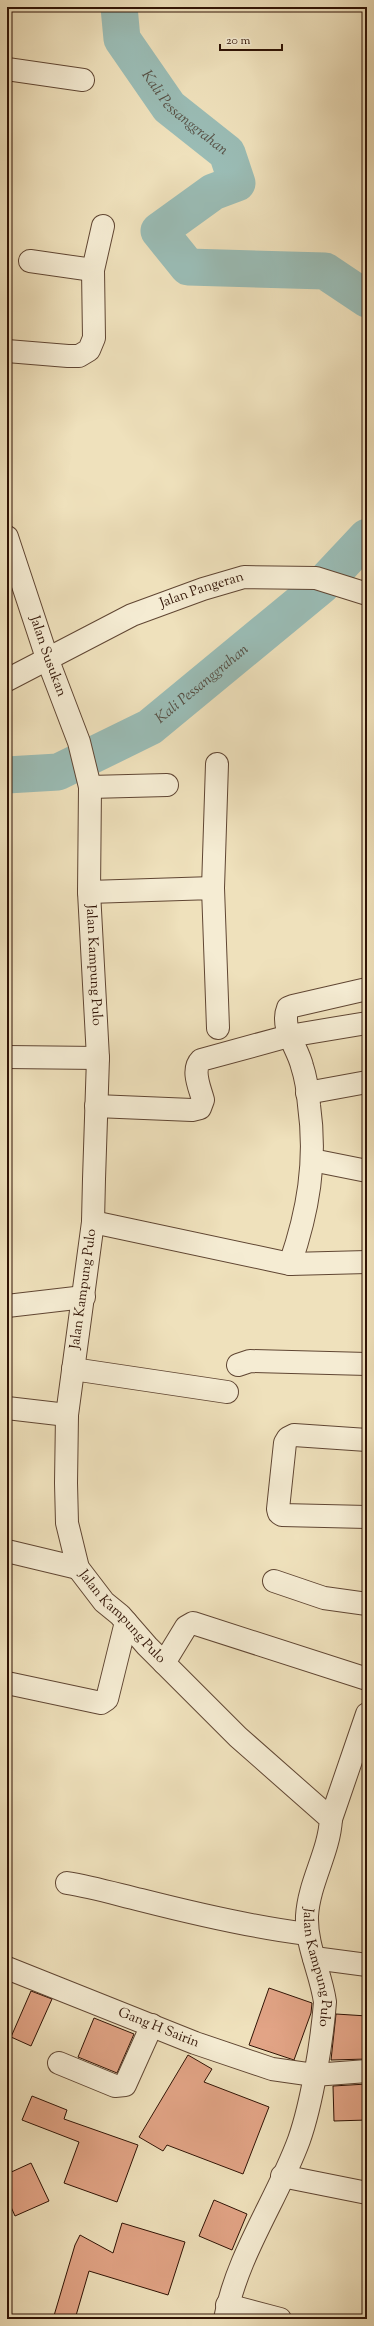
<svg xmlns="http://www.w3.org/2000/svg" width="374" height="2326" viewBox="0 0 374 2326" font-family="'Sorts Mill Goudy',serif">
	<rect width="100%" height="100%" fill="#efe1bc"/>
	<filter id="stains"><feTurbulence type="fractalNoise" baseFrequency=".005" numOctaves="4"/><feColorMatrix values="0 0 0 0 .2 0 0 0 0 .09 0 0 0 0 .02 0 0 0 .5 -.17"/></filter>
	<radialGradient id="worn" r=".72"><stop offset=".6" stop-color="#630" stop-opacity="0"/><stop offset="1" stop-color="#630" stop-opacity=".3"/></radialGradient>
	<g fill="none" stroke-linecap="round" stroke-linejoin="round">
		<g stroke="#9abcb5" stroke-width="37">
			<path id="s1" d="M119 7 122 39 169 107 227 153 237 183 213 192 159 231 188 267 325 271 367 299"/>
			<path id="s2" d="M7 775 58 772 150 727 321 586 367 537"/>
		</g>
	</g>
	<g fill="#e2a486" stroke="#301305">
		<path d="M269 1988 312 2003 311 2013 294 2060 249 2045Z"/>
		<path d="M31 1991 52 1999 31 2046 11 2037Z"/>
		<path d="M336 2014 367 2016V2059L331 2060Z"/>
		<path d="M94 2018 134 2034 117 2073 78 2057Z"/>
		<path d="M188 2055 212 2069 204 2082 269 2107 243 2174 167 2145 163 2151 139 2137Z"/>
		<path d="M367 2084V2120L334 2121 333 2086Z"/>
		<path d="M32 2096 67 2110 64 2119 138 2145 117 2202 64 2183 79 2142 22 2120Z"/>
		<path d="M31 2163 49 2201 15 2216 7 2198V2174Z"/>
		<path d="M214 2200 247 2214 232 2250 199 2236Z"/>
		<path d="M122 2223 185 2242 168 2295 89 2271 75 2319H53L75 2245 80 2235 113 2253Z"/>
	</g>
	<g fill="none" stroke-linecap="round" stroke-linejoin="round">
		<defs>
			<g id="minor">
				<path d="M7 69 83 80"/>
				<path d="M30 261 93 270"/>
				<path d="M7 351 68 356H79L89 350 94 338 93 270 103 226"/>
				<path id="s3" d="M7 537 47 658 79 742 90 787 89 892 98 1058 94 1179 93 1222 67 1415 66 1483 67 1523 78 1568 104 1602 120 1615 147 1646 238 1737 331 1819C329 1853 309 1882 307 1916 306 1946 321 1973 325 2002 322 2041 312 2103 299 2140 277 2200 237 2255 225 2319"/>
				<path id="s4" d="M7 680 132 615 203 589 244 577 316 578 367 594"/>
				<path d="M90 787 167 785"/>
				<path d="M213 888 217 764"/>
				<path d="M89 892 213 888 218 1028"/>
				<path d="M7 1057 98 1058"/>
				<path d="M307 1093 367 1082"/>
				<path d="M96 1106 192 1110 200 1108 203 1100C200 1088 191 1070 201 1060L289 1036 367 1023"/>
				<path d="M312 1160 367 1171"/>
				<path d="M93 1222 290 1264 367 1262"/>
				<path d="M290 1264C308 1212 317 1161 309 1105 308 1092 306 1078 302 1066 298 1048 280 1028 288 1008L293 1006 367 989"/>
				<path d="M7 1306 84 1297"/>
				<path d="M238 1365 250 1361 367 1364"/>
				<path d="M73 1369 227 1392"/>
				<path d="M7 1408 67 1415"/>
				<path d="M367 1440 294 1435 288 1438 285 1443 278 1509 279 1513 282 1515 367 1517"/>
				<path d="M7 1551 78 1568"/>
				<path d="M274 1581 324 1598 367 1604"/>
				<path d="M164 1663 186 1627 193 1623 367 1679"/>
				<path d="M7 1683 101 1703 107 1699 126 1622"/>
				<path d="M331 1819 367 1714"/>
				<path d="M67 1883C92 1887 116 1894 141 1900 196 1914 251 1927 307 1934"/>
				<path d="M314 1958 367 1965"/>
				<path id="s5" d="M7 1968 195 2043 272 2069 314 2075 367 2071"/>
				<path d="M59 2063 115 2086 125 2085 152 2025"/>
				<path d="M282 2176 367 2193"/>
				<path d="M227 2305 280 2319"/>
			</g>
		</defs>
		<use href="#minor" stroke="#604633" stroke-width="24"/>
		<use href="#minor" stroke="#f5ecd3" stroke-width="22"/>
	</g>
	<g text-anchor="middle" dominant-baseline="central" stroke-width="3" stroke-linejoin="round" paint-order="stroke">
		<g font-size="14" fill="#301305" stroke="#f5ecd3">
			<text stroke="none"><textPath href="#s4" startOffset="215">Jalan Pangeran</textPath></text>
			<text stroke="none"><textPath href="#s3" startOffset="126">Jalan Susukan</textPath></text>
			<text stroke="none"><textPath href="#s3" startOffset="442">Jalan Kampung Pulo</textPath></text>
			<text transform="translate(84 1289) rotate(-82)">Jalan Kampung Pulo</text>
			<text stroke="none"><textPath href="#s3" startOffset="1114">Jalan Kampung Pulo</textPath></text>
			<text stroke="none"><textPath href="#s3" startOffset="1558">Jalan Kampung Pulo</textPath></text>
			<text stroke="none"><textPath href="#s5" startOffset="163">Gang H Sairin</textPath></text>
		</g>
		<g font-size="15" font-style="italic" fill="#554e43" stroke="#f5ecd3">
			<text stroke="none"><textPath href="#s1" startOffset="130">Kali Pessanggrahan</textPath></text>
			<text stroke="none"><textPath href="#s2" startOffset="221">Kali Pessanggrahan</textPath></text>
		</g>
	</g>
	<rect width="374" height="2326" fill="none" stroke="#efe1bc" stroke-width="24"/>
	<rect x="8" y="8" width="358" height="2310" fill="none" stroke="#301305" stroke-width="2"/>
	<rect x="12" y="12" width="350" height="2302" fill="none" stroke="#301305"/>
	<path d="M220 44v6h62v-6" fill="none" stroke="#301305" stroke-width="2"/>
	<text x="226" y="44" font-size="12" fill="#301305" stroke="#f5ecd3" stroke-width="3" paint-order="stroke">20 m</text>
	<rect width="100%" height="100%" filter="url(#stains)"/>
	<rect width="100%" height="100%" fill="url(#worn)"/>
</svg>
